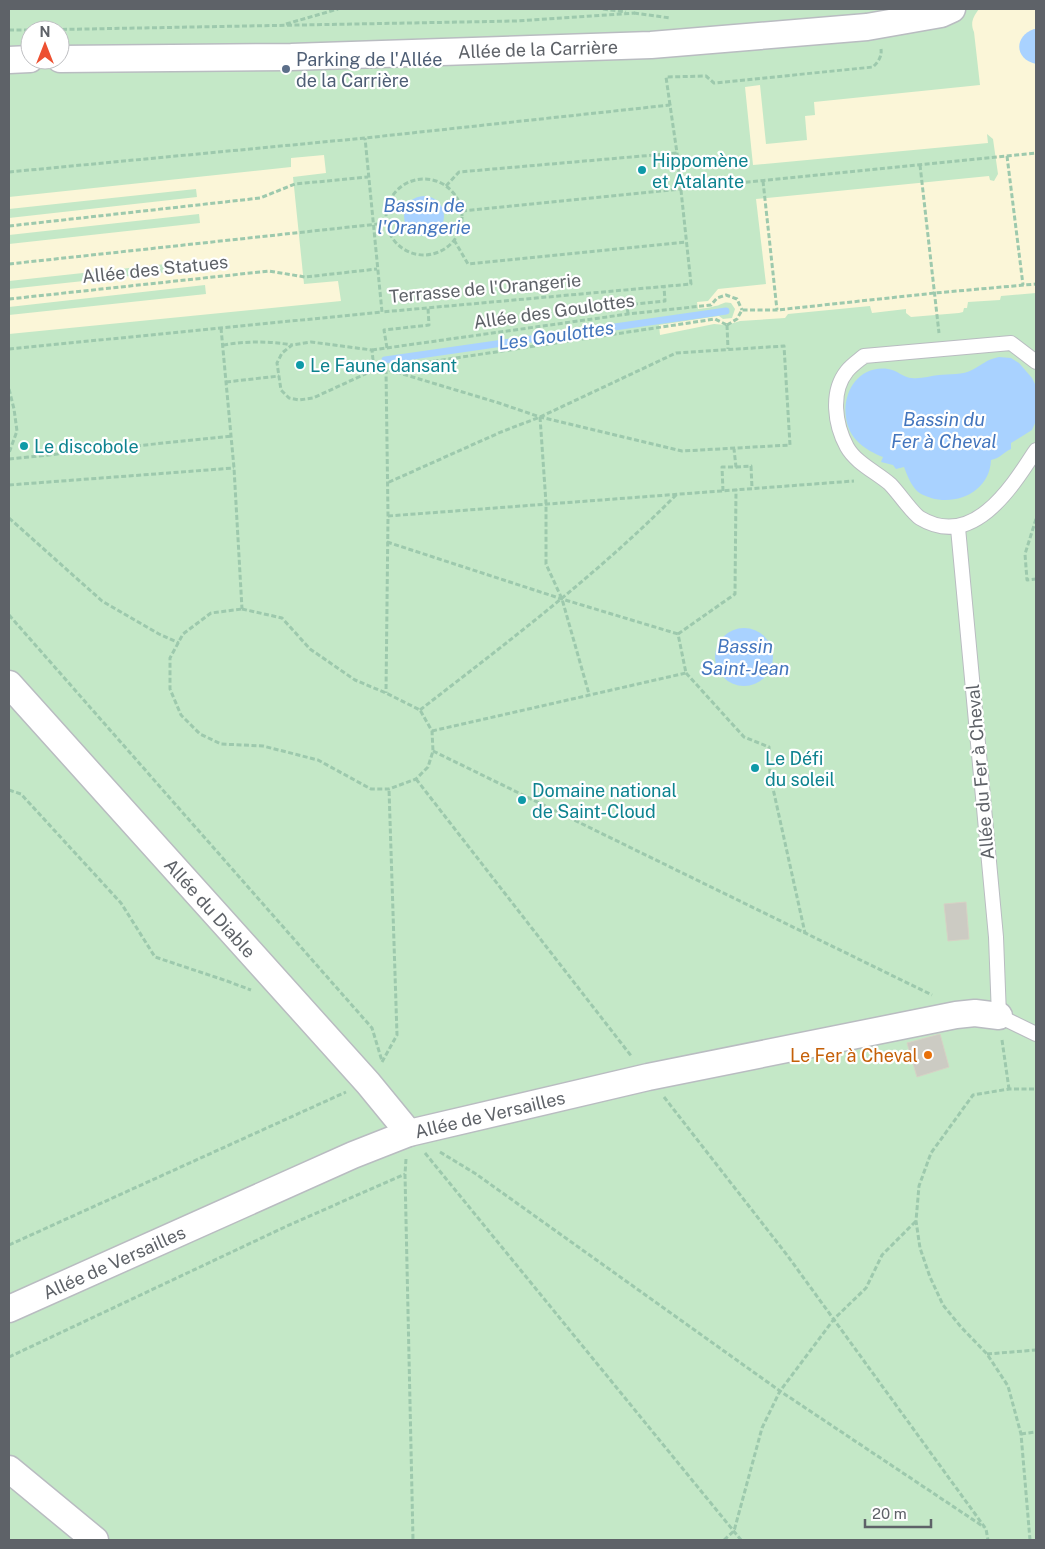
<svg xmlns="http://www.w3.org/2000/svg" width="1045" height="1549" viewBox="0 0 1045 1549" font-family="'Public Sans',sans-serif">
	<rect width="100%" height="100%" fill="#f1efe7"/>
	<path fill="#c4e8c7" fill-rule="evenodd" d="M9 9H1036V1540H9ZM30 30H60V60H30Z"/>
	<g fill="#fbf6d8">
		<path d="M979 9H1036V293L1001 296 1000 300 968 302 967 308H964L963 312 959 313 911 317 906 313V309L872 313 870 306 788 314 785 318 740 321 727 325 714 324 660 335 659 325 719 316 723 319 732 318 735 309 731 303C723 301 722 305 715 306 709 308 703 308 698 309L697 302 708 301 718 289 766 284 756 199 989 176 990 180 994 181 998 174 993 139 987 134 988 143 753 165 745 87 760 85 766 144 807 140 805 116 815 115 814 102 980 85 974 32C970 23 973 17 979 9Z"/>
		<path d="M324 155 326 173 293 177 304 284 338 281 341 301 9 334V315L206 294 205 285 9 307V289L205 268 203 260 9 281V244L200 223 199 214 9 235V218L197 197 196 189 9 209V197L291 167V158Z"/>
	</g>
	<g fill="#a9d2ff">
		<path d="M1034 29H1036V64C1014 59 1014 36 1034 29Z"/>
		<circle cx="424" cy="216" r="20"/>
		<path d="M999 357 1011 358 1019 363 1032 378 1036 386V421L1032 430 1011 443V449C1002 453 1001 458 991 460 990 490 959 506 931 498 927 496 921 495 917 491 911 485 907 475 904 467L896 469 893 465 881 462 883 457C865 450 849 439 846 418 842 392 859 365 888 369 897 370 904 378 912 378 921 379 930 376 939 375 948 374 964 375 972 370 984 364 985 360 999 357Z"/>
		<circle cx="744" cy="657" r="29"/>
	</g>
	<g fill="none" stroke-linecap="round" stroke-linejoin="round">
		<path stroke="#a9d2ff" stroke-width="7" d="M385 360 726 311"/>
	</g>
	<g fill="#cccbc3" stroke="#d6d2c5">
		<path d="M966 902 969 939 948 941 944 904Z"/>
		<path d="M940 1034 949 1067 917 1077 907 1043Z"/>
	</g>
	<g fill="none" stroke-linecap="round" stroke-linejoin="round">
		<defs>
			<g id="lane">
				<path d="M1036 362 1011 343 864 356C858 361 852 365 847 371 830 392 835 425 847 447 856 463 876 472 890 484 899 493 912 513 920 518 973 550 1012 487 1036 450"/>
				<path d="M958 528 996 937 999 1016 1036 1034"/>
			</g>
			<g id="street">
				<path id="s1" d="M60 59 291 57 651 45 867 27 941 14 952 9"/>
				<path d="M9 60 30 59"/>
				<path id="s2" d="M9 684 368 1083 409 1133"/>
				<path id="s3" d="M9 1309 353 1155 409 1133 648 1077 956 1015 975 1013 999 1016"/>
				<path d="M9 1469 95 1540"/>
			</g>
		</defs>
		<use href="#lane" stroke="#b9bcc1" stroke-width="16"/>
		<use href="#street" stroke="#b9bcc1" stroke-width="29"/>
		<g stroke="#9dc9ad" stroke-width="3" stroke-dasharray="5 2.5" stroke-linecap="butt">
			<path d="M603 9 626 12"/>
			<path d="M634 13 670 18"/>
			<path d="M286 24 338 9"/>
			<path d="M9 30H30"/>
			<path d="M32 30 516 21 635 13"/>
			<path d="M670 105 666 77 706 76 714 83 873 67C878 62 882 57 881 49"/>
			<path d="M1007 156 1023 285"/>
			<path d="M920 165 939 333"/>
			<path d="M9 172 365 138 670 105 677 153 691 284 382 312 365 138"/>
			<circle cx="424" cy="217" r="38"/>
			<path d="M763 181 777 310"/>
			<path d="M446 186 459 172 677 153"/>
			<path d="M462 211 1036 153"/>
			<path d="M9 226 260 198 295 184 368 177"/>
			<path d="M454 240 468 264 686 242"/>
			<path d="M9 264 387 223"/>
			<path d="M9 299 269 271 305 277 377 269"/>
			<path d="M628 314 627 305 665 301 664 287"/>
			<path d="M727 325 737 319 742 310H777L935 293 1036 284"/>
			<path d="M727 325 728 349"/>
			<path d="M221 328 234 468 242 609"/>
			<path d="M223 345C247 341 268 341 292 345"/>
			<path d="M387 348 384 330 429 325 428 308"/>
			<path d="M9 349 382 312"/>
			<path d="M372 350 628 314 711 305 717 298 726 295 737 299 742 310"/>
			<path d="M389 368 715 319 727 325"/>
			<path d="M386 369 388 516 386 693"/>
			<path d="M374 370 313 398 299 400 289 398 281 390 277 363 282 353 292 345 311 342 372 350 374 370 386 369 499 403 540 417 682 451 790 445 784 346 676 353 540 417 501 432 387 483"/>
			<path d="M226 382 279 376"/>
			<path d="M9 389 14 409 17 431 9 453"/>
			<path d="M540 417 546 503V564L562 599 589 694"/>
			<path d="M9 459 232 436"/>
			<path d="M736 467 751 466 752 488"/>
			<path d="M9 485 234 468"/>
			<path d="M723 491 722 467H736L734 449"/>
			<path d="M388 516 854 481"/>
			<path d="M9 518 102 601 159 634 179 643"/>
			<path d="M1036 519 1025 554 1027 580 1036 579"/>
			<path d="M387 542 562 599 678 634"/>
			<path d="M242 609 282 618 310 649 355 680 386 693 420 710 432 731 433 751 428 767 416 779 389 789H371L318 760 263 746 221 744 200 734 181 715 170 689V658L183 634 211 613Z"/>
			<path d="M9 615 372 1028 382 1061"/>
			<path d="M678 634 735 594 736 489"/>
			<path d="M686 673 744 737 769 747 770 775 805 933"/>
			<path d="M420 710C509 641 598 574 677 494"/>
			<path d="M432 731 686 673 678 634"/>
			<path d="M433 751 932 995"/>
			<path d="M416 779 632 1057"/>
			<path d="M9 790 21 794 121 903 155 957 227 981 251 990"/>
			<path d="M1002 1040 1009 1089"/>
			<path d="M382 1062 397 1035 389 789"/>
			<path d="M664 1097 787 1255 986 1529 988 1540"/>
			<path d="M440 1152 476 1174 780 1391 984 1527"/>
			<path d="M425 1153 741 1540"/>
			<path d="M406 1159 405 1174 413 1540"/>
			<path d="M9 1245 346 1092"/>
			<path d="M987 1354 1036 1350"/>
			<path d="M9 1357 287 1226 405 1174"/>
			<path d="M1021 1434 1036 1432"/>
			<path d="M724 1540 734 1531 762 1428 780 1391 834 1319 866 1288 882 1255 916 1221"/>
			<path d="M1030 1540 1021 1434 1008 1386 987 1354 961 1327 943 1305 930 1277 920 1248 916 1221 919 1186 931 1153 973 1095 1009 1089H1036"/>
		</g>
		<use href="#lane" stroke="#fff" stroke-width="14"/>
		<use href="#street" stroke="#fff" stroke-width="26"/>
	</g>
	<circle fill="#5c6f8a" stroke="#fff" stroke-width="2" cx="286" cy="69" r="5"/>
	<g fill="#0f9aa8" stroke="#fff" stroke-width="2">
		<circle cx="642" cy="170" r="5"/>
		<circle cx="300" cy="365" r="5"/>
		<circle cx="24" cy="446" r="5"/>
		<circle cx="755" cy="768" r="5"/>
		<circle cx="522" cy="800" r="5"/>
	</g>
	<circle fill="#e8710a" stroke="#fff" stroke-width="2" cx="928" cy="1055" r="5"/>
	<g text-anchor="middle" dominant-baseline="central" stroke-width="4.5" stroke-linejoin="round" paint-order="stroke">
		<g font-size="18" fill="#5e6268" stroke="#fff">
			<text stroke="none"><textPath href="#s1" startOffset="478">Allée de la Carrière</textPath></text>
			<text transform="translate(155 269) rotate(-6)">Allée des Statues</text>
			<text transform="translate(485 288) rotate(-5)">Terrasse de l'Orangerie</text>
			<text transform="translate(554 311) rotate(-8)">Allée des Goulottes</text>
			<text transform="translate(980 772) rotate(-95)">Allée du Fer à Cheval</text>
			<text stroke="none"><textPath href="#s2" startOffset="301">Allée du Diable</textPath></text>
			<text stroke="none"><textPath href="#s3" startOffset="520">Allée de Versailles</textPath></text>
			<text stroke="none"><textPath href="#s3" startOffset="115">Allée de Versailles</textPath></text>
		</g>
		<g font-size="18" fill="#4e5e75" stroke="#fff" text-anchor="start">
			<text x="296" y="59">Parking de l'Allée<tspan x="296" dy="21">de la Carrière</tspan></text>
		</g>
		<g font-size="18" fill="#0d838f" stroke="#fff" text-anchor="start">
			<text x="652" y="160">Hippomène<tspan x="652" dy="21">et Atalante</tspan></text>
			<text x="310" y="365">Le Faune dansant</text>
			<text x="34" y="446">Le discobole</text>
			<text x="765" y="758">Le Défi<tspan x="765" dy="21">du soleil</tspan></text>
			<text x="532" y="790">Domaine national<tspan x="532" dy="21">de Saint-Cloud</tspan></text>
		</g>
		<g font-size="18" fill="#c56008" stroke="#fff" text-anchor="end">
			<text x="918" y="1055">Le Fer à Cheval</text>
		</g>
		<g font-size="19" font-style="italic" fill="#4476be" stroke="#fff">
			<text x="424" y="205">Bassin de<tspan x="424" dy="22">l'Orangerie</tspan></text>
			<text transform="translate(556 335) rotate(-8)">Les Goulottes</text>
			<text x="944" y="419">Bassin du<tspan x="944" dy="22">Fer à Cheval</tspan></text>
			<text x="745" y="646">Bassin<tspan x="745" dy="22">Saint-Jean</tspan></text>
		</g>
	</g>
	<rect width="1045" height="1549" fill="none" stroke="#5e6268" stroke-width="20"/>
	<g transform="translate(45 45)"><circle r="24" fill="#ffffff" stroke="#bfc0c3"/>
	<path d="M0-4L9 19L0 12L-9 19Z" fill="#ed5031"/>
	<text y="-8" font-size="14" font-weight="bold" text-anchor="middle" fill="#5e6268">N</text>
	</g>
	<path d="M865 1519v8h66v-8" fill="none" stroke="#5e6268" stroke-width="2.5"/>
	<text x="872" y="1519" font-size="15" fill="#5e6268" stroke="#ffffff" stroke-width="4" paint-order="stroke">20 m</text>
</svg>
